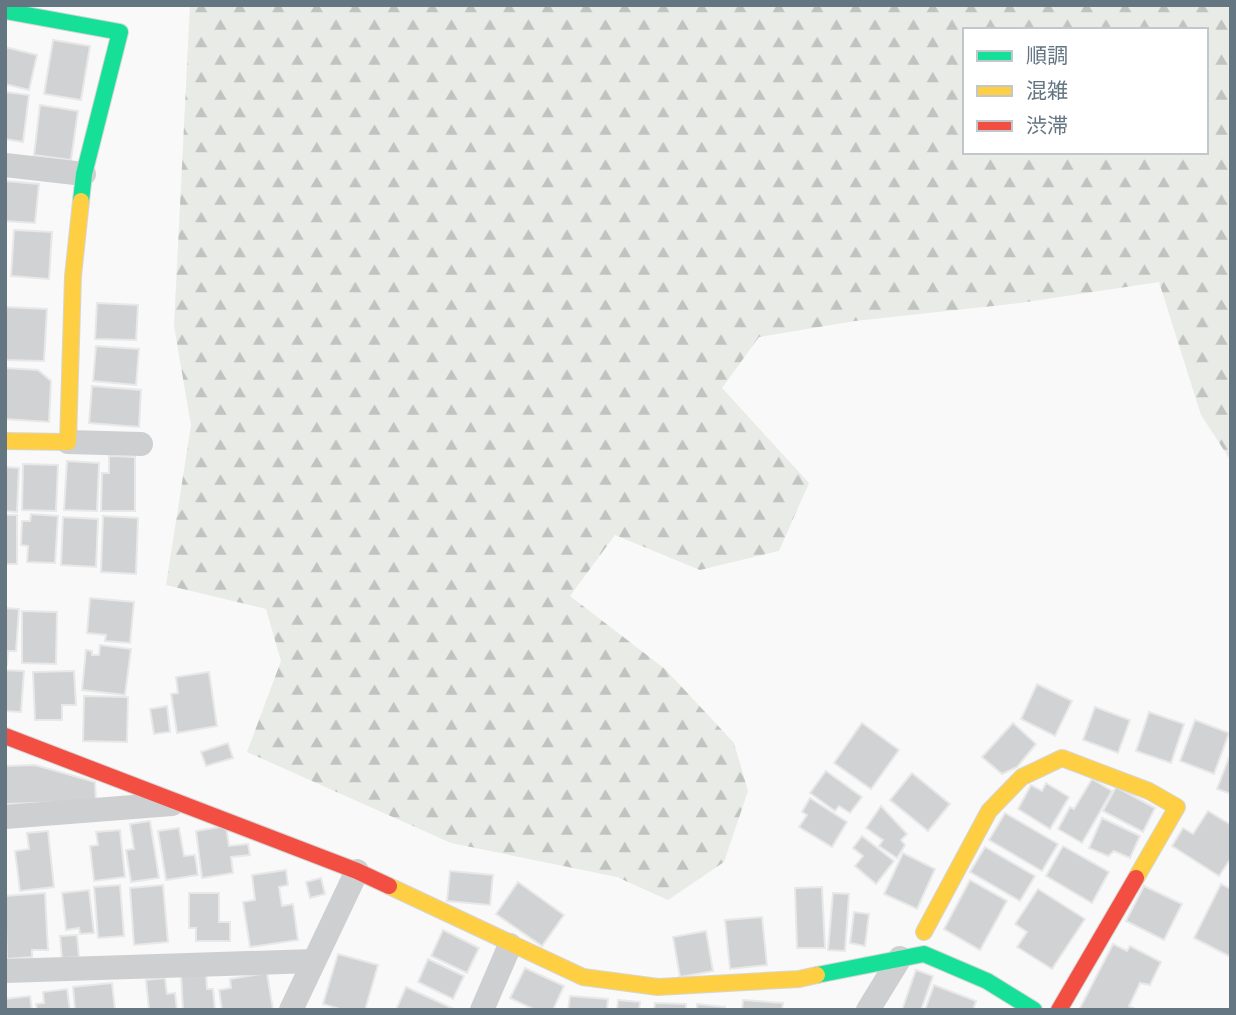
<svg xmlns="http://www.w3.org/2000/svg" width="1236" height="1015" viewBox="0 0 1236 1015" font-family="'Varela Round','Noto Sans JP',sans-serif">
	<defs>
		<pattern id="forest-firs" width="22" height="20" patternUnits="userSpaceOnUse" patternTransform="scale(1.75)"><rect width="22" height="20" fill="#e8ebe6"/><path d="M5 1l3.5 6h-7zM16 11l3.5 6h-7z" fill="#c0c3c0"/></pattern>
	</defs>
	<rect width="100%" height="100%" fill="#f9f9f9"/>
	<path fill="url(#forest-firs)" fill-rule="evenodd" d="M190 5H1231V461L1201 415 1159 282 1020 303 855 321 759 337 722 388 809 483 779 551 700 570 615 535 570 596 665 669 734 743 748 791 724 862 668 900 617 877 451 843 247 752 281 661 266 609 166 585 191 425 174 326ZM965 30H1206V152H965Z"/>
	<g fill="#d0d2d3" stroke="#e8e8e8" stroke-width="2">
		<path d="M53 40 90 46 81 100 44 94Z"/>
		<path d="M5 47 37 55 29 90 5 84Z"/>
		<path d="M5 92 29 95 23 142 5 139Z"/>
		<path d="M40 105 78 111 71 160 34 155Z"/>
		<path d="M5 181 39 184 35 223 5 221Z"/>
		<path d="M14 230 52 232 49 279 11 276Z"/>
		<path d="M97 303 138 305 136 340 95 339Z"/>
		<path d="M5 307 47 309 44 361 5 360Z"/>
		<path d="M96 346 139 349 136 385 93 381Z"/>
		<path d="M5 368 38 370 51 381 49 422 5 419Z"/>
		<path d="M92 386 141 390 139 427 89 423Z"/>
		<path d="M109 456 135 457V511H101L102 473H109Z"/>
		<path d="M67 461 99 463 97 511 64 510Z"/>
		<path d="M23 464 58 465 56 511 22 510Z"/>
		<path d="M5 467 19 468 17 512 5 511Z"/>
		<path d="M31 514 58 516 55 563 27 562 28 546 21 545 22 521H30Z"/>
		<rect x="5" y="515" width="12" height="49"/>
		<path d="M103 516 138 518 136 574 101 572Z"/>
		<path d="M63 517 98 519 96 567 61 565Z"/>
		<path d="M90 598 134 602 130 643 105 641 106 635 87 633Z"/>
		<path d="M5 608 19 609 16 651H8L7 665H5Z"/>
		<path d="M22 611 57 612 56 664 22 663Z"/>
		<path d="M100 645 131 649 125 695 82 690 86 650 92 651V655H99Z"/>
		<path d="M5 670 24 671 21 712 5 711Z"/>
		<path d="M74 671 76 705H62V720H35L33 672Z"/>
		<path d="M209 672 217 726 177 733 171 694 178 693 176 677Z"/>
		<path d="M1037 684 1072 701 1055 736 1021 719Z"/>
		<path d="M84 696 128 697 127 742 83 741Z"/>
		<path d="M167 706 170 732 154 734 150 709Z"/>
		<path d="M1095 707 1130 720 1118 753 1083 740Z"/>
		<path d="M1149 712 1184 724 1171 763 1136 751Z"/>
		<path d="M1195 720 1229 733 1214 774 1180 761Z"/>
		<path d="M862 723 899 750 871 789 834 763Z"/>
		<path d="M1013 723 1036 744 1017 767 1002 774 982 757Z"/>
		<path d="M228 743 233 758 206 766 201 752Z"/>
		<path d="M1231 752V794L1217 789Z"/>
		<path d="M35 765 95 782 96 801 5 804V766Z"/>
		<path d="M826 771 862 797 850 813 839 806 835 811 810 793Z"/>
		<path d="M912 773 950 804 928 831 890 800Z"/>
		<path d="M1092 779 1112 791 1082 843 1058 829 1070 807 1074 809Z"/>
		<path d="M1046 783 1069 797 1050 829 1018 809 1031 785 1042 791Z"/>
		<path d="M1116 787 1155 808 1143 832 1103 811Z"/>
		<path d="M810 798 847 822 832 847 799 827 807 815 802 812Z"/>
		<path d="M881 806 907 834 901 840 905 845 897 858 879 846 883 840 866 828Z"/>
		<path d="M1208 811 1231 825V858L1219 876 1172 846 1183 828 1193 834Z"/>
		<path d="M1005 813 1058 844 1042 871 989 840Z"/>
		<path d="M1102 818 1140 836 1130 858 1114 851 1108 856 1089 848Z"/>
		<path d="M150 821 159 878 131 882 126 850 134 849 130 824Z"/>
		<path d="M226 826 229 846 248 844 250 855 231 857 233 873 202 878 196 831Z"/>
		<path d="M179 828 184 856 195 855 198 875 166 880 158 831Z"/>
		<path d="M120 830 125 877 94 881 90 846 98 845 96 832Z"/>
		<path d="M48 831 54 887 20 891 15 851 29 849 27 833Z"/>
		<path d="M862 836 894 861 876 884 855 866 863 856 853 848Z"/>
		<path d="M1063 846 1109 872 1092 903 1046 876Z"/>
		<path d="M985 847 1035 876 1020 901 970 872Z"/>
		<path d="M903 853 935 869 917 909 884 894Z"/>
		<path d="M286 870 288 885 279 887 282 906 293 904 298 940 250 947 243 902 255 900 252 875Z"/>
		<path d="M450 871 493 875 490 905 447 901Z"/>
		<path d="M321 878 325 894 310 898 306 882Z"/>
		<path d="M970 880 1007 901 980 950 944 929Z"/>
		<path d="M518 882 564 915 542 946 496 914Z"/>
		<path d="M1221 884 1231 889V957L1194 938Z"/>
		<path d="M120 885 124 936 98 938 94 887Z"/>
		<path d="M163 885 168 942 134 945 130 888Z"/>
		<path d="M1144 886 1182 904 1164 940 1126 921Z"/>
		<path d="M822 887 825 948H797L795 888Z"/>
		<path d="M1038 889 1085 919 1052 969 1017 947 1027 932 1015 924Z"/>
		<path d="M89 890 94 933 80 934 79 928 66 930 62 893Z"/>
		<path d="M45 893 48 950H32V957L7 959 5 896Z"/>
		<path d="M189 893H219V922H230V941H196V928H189Z"/>
		<path d="M833 893 849 894 845 951 828 950Z"/>
		<path d="M854 912 869 914 865 946 850 943Z"/>
		<path d="M762 917 767 965 730 969 725 920Z"/>
		<path d="M443 930 479 948 467 973 431 956Z"/>
		<path d="M706 931 713 971 680 977 673 937Z"/>
		<path d="M77 935 79 957 62 958 60 936Z"/>
		<path d="M1113 944 1127 951 1130 946 1161 962 1150 985 1140 983 1129 1006 1137 1010H1079Z"/>
		<path d="M338 954 378 965 365 1010H343L323 1004Z"/>
		<path d="M428 959 464 976 453 999 418 982Z"/>
		<path d="M525 968 564 986 553 1010H535L510 998Z"/>
		<path d="M916 970 933 976 921 1010H902Z"/>
		<path d="M206 973 207 989H213L215 1010H183L181 975Z"/>
		<path d="M267 973 273 1010H222L219 990 231 988 230 979Z"/>
		<path d="M165 978 167 994 175 993 177 1010H149L146 980Z"/>
		<path d="M112 983 115 1010H75L73 987Z"/>
		<path d="M934 985 976 1001 973 1010H925Z"/>
		<path d="M406 987 456 1010H396Z"/>
		<path d="M67 989 70 1010H37L36 1004 44 1003 43 992Z"/>
		<path d="M30 996 32 1010H5V999Z"/>
		<path d="M570 996 608 999 607 1010H568Z"/>
		<path d="M618 1000 640 1002 639 1010H617Z"/>
		<path d="M743 1000 783 1003 782 1010H742Z"/>
		<path d="M655 1003 686 1004V1010H654Z"/>
		<path d="M697 1004 725 1007V1010H697Z"/>
	</g>
	<g fill="none" stroke-linecap="round" stroke-linejoin="round">
		<defs>
			<g id="fast">
				<path d="M5 11 120 32 84 174 81 201"/>
				<path d="M817 975 924 954 987 981 1034 1010"/>
			</g>
			<g id="slow">
				<path d="M5 441 68 442 73 276 81 201"/>
				<path d="M389 886 583 977 658 987 799 979 817 975"/>
				<path d="M924 932 989 811 1022 777 1062 758 1149 791 1177 807 1136 878"/>
			</g>
			<g id="jam">
				<path d="M5 736 357 871 389 886"/>
				<path d="M1059 1010 1136 878"/>
			</g>
		</defs>
		<use href="#fast" stroke="#d5d6d7" stroke-width="18"/>
		<use href="#slow" stroke="#d5d6d7" stroke-width="18"/>
		<use href="#jam" stroke="#d5d6d7" stroke-width="18"/>
		<g stroke="#cecfd0" stroke-width="24">
			<path d="M5 165 84 174"/>
			<path d="M68 442 141 444"/>
			<path d="M5 817 172 804"/>
			<path d="M5 971 314 961"/>
			<path d="M291 1010 357 871"/>
			<path d="M482 1010 510 945"/>
			<path d="M868 1010 900 958"/>
		</g>
		<use href="#fast" stroke="#16e098" stroke-width="16"/>
		<use href="#slow" stroke="#ffcf43" stroke-width="16"/>
		<use href="#jam" stroke="#f24e42" stroke-width="16"/>
	</g>
	<rect width="1236" height="1015" fill="none" stroke="#657683" stroke-width="14"/>
	<rect x="963" y="28" width="245" height="126" fill="#ffffff" stroke="#c1c8cd" stroke-width="2"/>
	<rect x="977" y="51" width="35" height="10" fill="#16e098" stroke="#c1c8cd" stroke-width="2"/>
	<text x="1026" y="63" font-size="21" fill="#657683">順調</text>
	<rect x="977" y="86" width="35" height="10" fill="#ffcf43" stroke="#c1c8cd" stroke-width="2"/>
	<text x="1026" y="98" font-size="21" fill="#657683">混雑</text>
	<rect x="977" y="121" width="35" height="10" fill="#f24e42" stroke="#c1c8cd" stroke-width="2"/>
	<text x="1026" y="133" font-size="21" fill="#657683">渋滞</text>
</svg>
